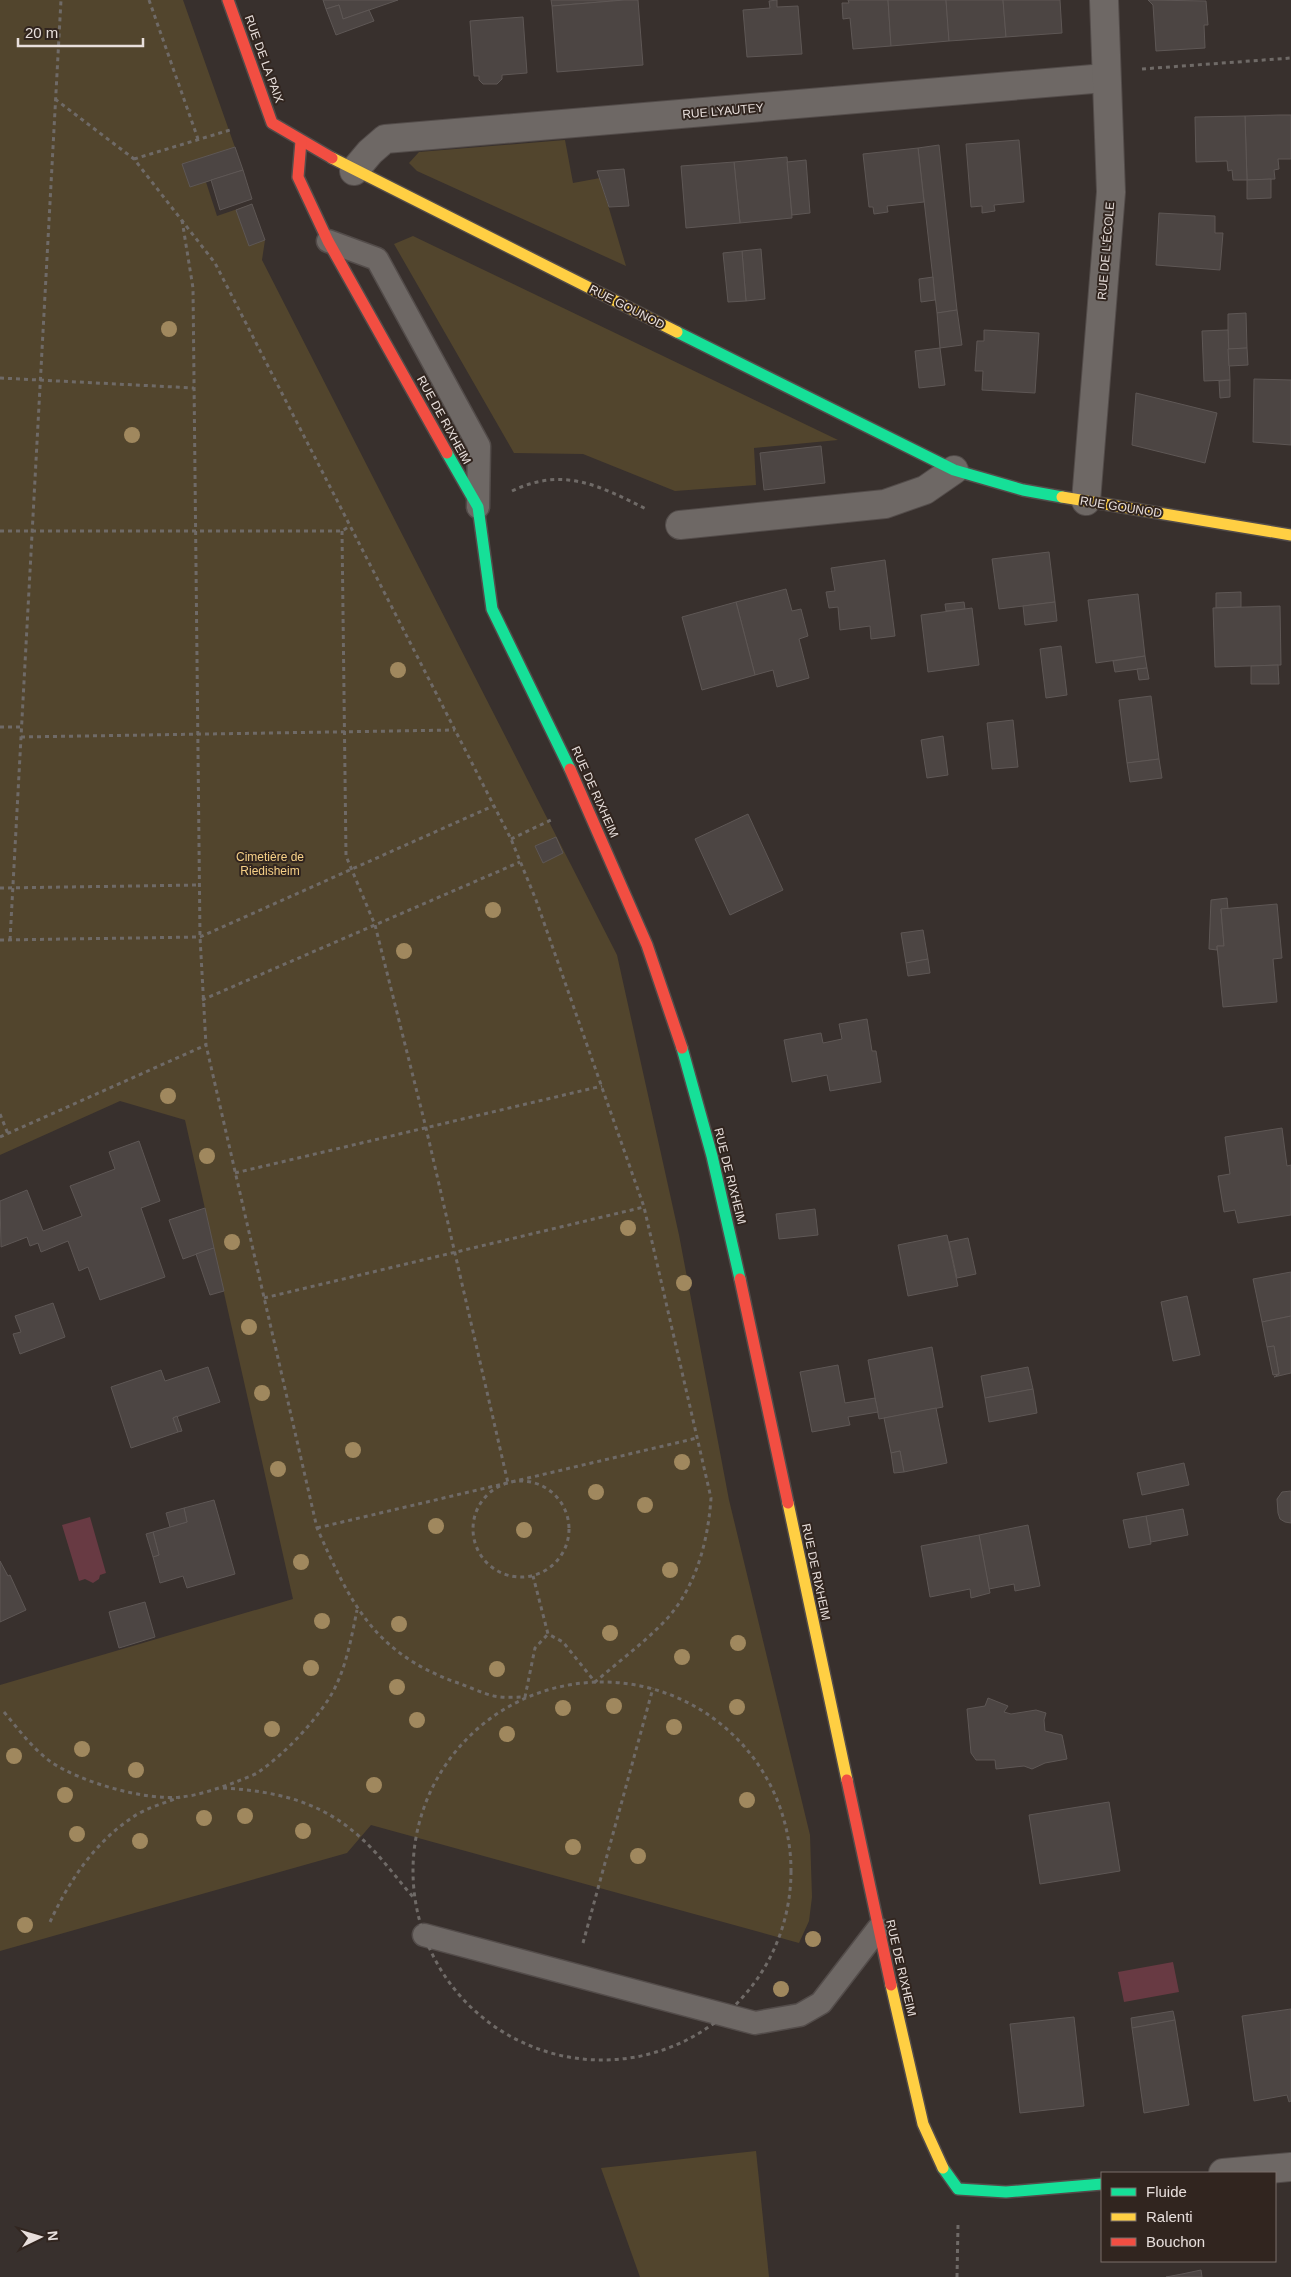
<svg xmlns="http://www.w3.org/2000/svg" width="1291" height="2277" viewBox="0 0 1291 2277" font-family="Helvetica,sans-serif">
	<rect width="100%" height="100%" fill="#38302d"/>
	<g fill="#52452d">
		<path d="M0 0H183L243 170 206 182 217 216 252 204 265 240 262 260 617 955 679 1235 729 1500 810 1835 812 1897 809 1921 799 1943 371 1825 347 1853 0 1951V1685L293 1599 185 1120 120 1101 0 1155Z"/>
		<path d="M565 140 573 183 600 178 626 266 417 171 409 163 419 152Z"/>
		<path d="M413 236 838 440 754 448 756 485 675 491 583 454 514 453 394 244Z"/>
		<path d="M756 2151 769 2277H640L601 2168Z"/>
	</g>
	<g fill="#683a43">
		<path d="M90 1517 106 1573 100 1575 99 1579 93 1583 85 1579 79 1581 62 1525Z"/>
		<path d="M1173 1962 1179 1992 1124 2002 1118 1972Z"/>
	</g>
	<g fill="#4c4543" stroke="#5e5755">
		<path d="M323 0H398L343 19 339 5 326 9Z"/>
		<path d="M551 0H624L552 6Z"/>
		<path d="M624 0H638L643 65 557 72 552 6Z"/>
		<path d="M777 0V7L798 6 802 54 747 57 743 10 770 8 769 1Z"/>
		<path d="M848 0H888L891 46 853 49 850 18 843 19 842 3H849Z"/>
		<path d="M888 0H946L949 41 891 46Z"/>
		<path d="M946 0H1003L1006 37 949 41Z"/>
		<path d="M1003 0H1060L1062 33 1006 37Z"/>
		<path d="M1148 0 1206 1 1208 25H1204L1205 48 1156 51 1153 5Z"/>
		<path d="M339 5 343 19 369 10 374 21 336 35 326 9Z"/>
		<path d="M523 17 527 73 502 75V79L497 84H483L479 80V76H474L470 21Z"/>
		<path d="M1279 115H1291V159H1278L1279 169 1274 170 1275 179 1247 180 1245 116Z"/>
		<path d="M1245 116 1247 180H1233L1232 170 1228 171 1227 161 1196 162 1195 117Z"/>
		<path d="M1019 140 1024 202 994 205 995 211 982 213V206L971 207 966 144Z"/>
		<path d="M939 145 957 310 937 313 918 148Z"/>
		<path d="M235 147 243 170 190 187 182 164Z"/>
		<path d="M918 148 924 202 887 206 888 212 874 214 873 207H869L863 154Z"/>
		<path d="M787 157 792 218 740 223 734 162Z"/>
		<path d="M806 160 810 213 792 215 787 162Z"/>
		<path d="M734 162 740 223 686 228 681 166Z"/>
		<path d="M624 169 629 206 609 207 597 171Z"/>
		<path d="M243 170 252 199 220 210 211 180Z"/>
		<path d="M1271 179V198L1247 199V180Z"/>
		<path d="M252 204 265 240 249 246 236 210Z"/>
		<path d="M1159 213 1215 216V233H1223L1220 270 1156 265Z"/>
		<path d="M761 249 765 299 746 301 742 251Z"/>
		<path d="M742 251 746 301 728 302 723 253Z"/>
		<path d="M933 277 935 300 921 302 919 279Z"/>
		<path d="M957 310 962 345 940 348 937 313Z"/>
		<path d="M1246 313 1247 348 1228 349V314Z"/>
		<path d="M984 330 1039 333 1035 393 982 390 983 371H975L977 341H984Z"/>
		<path d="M1228 330 1230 380 1204 381 1202 331Z"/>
		<path d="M940 348 945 385 919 388 915 351Z"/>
		<path d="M1247 348 1248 365 1229 366 1228 349Z"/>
		<path d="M1254 379 1291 380V445L1253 442Z"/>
		<path d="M1230 380V397L1220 398 1219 381Z"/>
		<path d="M1136 393 1217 413 1205 463 1132 445Z"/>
		<path d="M821 446 825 483 764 490 760 453Z"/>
		<path d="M1049 552 1055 602 999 609 992 559Z"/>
		<path d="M885 560 895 636 871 639 870 626 840 630 838 607 829 608 826 592 835 591 831 568Z"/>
		<path d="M786 589 792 611 801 609 808 636 799 639 809 678 777 687 773 670 755 675 736 602Z"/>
		<path d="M1241 592V607L1216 608V593Z"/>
		<path d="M1138 594 1145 656 1096 663 1088 600Z"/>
		<path d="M736 602 755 675 702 690 682 617Z"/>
		<path d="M964 602 965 609 946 611 945 604Z"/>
		<path d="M1055 602 1057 621 1025 625 1023 606Z"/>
		<path d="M1280 606 1281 665 1215 667 1213 608Z"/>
		<path d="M972 608 979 665 928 672 921 615Z"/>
		<path d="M1061 646 1067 695 1046 698 1040 649Z"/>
		<path d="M1145 656 1147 668 1115 672 1113 661Z"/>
		<path d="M1278 665 1279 684H1251V666Z"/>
		<path d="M1147 668 1149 679 1139 680 1137 669Z"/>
		<path d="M1151 696 1159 759 1127 763 1119 700Z"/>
		<path d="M1013 720 1018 767 992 769 987 723Z"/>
		<path d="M943 736 948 775 927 778 921 740Z"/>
		<path d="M1159 759 1162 778 1130 782 1127 763Z"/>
		<path d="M748 814 783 890 730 915 695 839Z"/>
		<path d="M556 837 563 853 543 863 535 846Z"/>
		<path d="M1227 898 1228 909H1221L1224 946H1217V950L1209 949 1211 900Z"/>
		<path d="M1277 904 1282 958 1273 959 1277 1002 1223 1007 1217 946H1224L1221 909Z"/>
		<path d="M923 930 928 959 906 963 901 933Z"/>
		<path d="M928 959 930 973 908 976 906 963Z"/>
		<path d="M867 1019 872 1051H876L881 1082 830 1091 827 1075 792 1082 784 1040 821 1033 823 1043 842 1039 839 1024Z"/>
		<path d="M1282 1128 1287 1166 1291 1165V1215L1238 1223 1235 1210 1224 1212 1218 1176 1230 1174 1225 1137Z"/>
		<path d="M139 1141 160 1201 141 1208 165 1277 100 1300 88 1267 79 1271 68 1241 41 1252 38 1243 30 1246 27 1237 1 1247 0 1201 27 1190 43 1231 82 1216 70 1186 115 1169 109 1152Z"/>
		<path d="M205 1208 214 1248 183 1259 169 1220Z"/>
		<path d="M815 1209 818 1235 779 1239 776 1214Z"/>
		<path d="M947 1235 958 1286 908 1296 898 1245Z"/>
		<path d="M968 1238 976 1274 957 1278 949 1242Z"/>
		<path d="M214 1248 224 1291 210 1295 196 1254Z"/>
		<path d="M1291 1272V1316L1262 1322 1253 1279Z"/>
		<path d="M1187 1296 1200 1355 1173 1361 1161 1302Z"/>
		<path d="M53 1303 65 1337 20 1354 13 1334 21 1332 15 1316Z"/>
		<path d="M1291 1316V1373L1274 1377 1279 1374 1274 1346 1267 1347 1262 1322Z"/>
		<path d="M1274 1346 1279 1374 1273 1375 1267 1347Z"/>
		<path d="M932 1347 943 1407 879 1419 868 1360Z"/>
		<path d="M838 1365 845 1403 875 1398 878 1412 848 1417 850 1425 812 1432 800 1372Z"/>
		<path d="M208 1367 220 1402 173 1418 178 1432 131 1448 111 1387 161 1370 165 1381Z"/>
		<path d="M1028 1367 1033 1389 985 1398 981 1376Z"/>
		<path d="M1033 1389 1037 1413 989 1422 985 1398Z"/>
		<path d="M936 1408 947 1463 904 1472 900 1451 891 1453 884 1418Z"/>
		<path d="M177 1416 182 1431 178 1432 173 1418Z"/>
		<path d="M900 1451 904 1472 894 1473 891 1453Z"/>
		<path d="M1184 1463 1189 1485 1142 1495 1137 1473Z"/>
		<path d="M1291 1491V1523L1285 1522 1280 1519 1278 1513 1277 1499 1282 1492Z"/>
		<path d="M214 1500 235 1574 187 1588 183 1576 160 1583 153 1557 159 1555 153 1532 187 1522 184 1508Z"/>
		<path d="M184 1508 187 1522 170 1527 166 1513Z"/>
		<path d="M1183 1509 1188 1535 1151 1542 1146 1516Z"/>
		<path d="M1146 1516 1151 1544 1129 1548 1123 1520Z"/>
		<path d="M1028 1525 1040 1586 1015 1591 1014 1584 989 1589 979 1535Z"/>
		<path d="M153 1532 159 1555 153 1557 146 1534Z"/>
		<path d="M979 1535 990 1593 971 1598 970 1589 930 1597 921 1546Z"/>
		<path d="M0 1561 8 1576 10 1575 26 1610 0 1622Z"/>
		<path d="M145 1602 155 1637 119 1648 109 1612Z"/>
		<path d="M988 1698 1008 1706 1004 1712 1011 1714 1036 1710 1046 1713 1044 1720 1045 1731 1062 1735 1067 1759 1045 1763 1032 1769 1024 1766 996 1769 995 1760H976L971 1753 967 1709 985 1706Z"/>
		<path d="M1109 1802 1120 1871 1040 1884 1029 1815Z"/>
		<path d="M1291 2009V2101L1289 2102 1287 2095 1254 2101 1242 2016Z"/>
		<path d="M1173 2011 1175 2020 1132 2028 1131 2018Z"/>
		<path d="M1074 2017 1084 2106 1020 2113 1010 2024Z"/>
		<path d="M1175 2020 1189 2105 1144 2113 1132 2028Z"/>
		<path d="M1201 2270 1202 2277H1166L1182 2274Z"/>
	</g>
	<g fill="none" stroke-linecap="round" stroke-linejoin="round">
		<defs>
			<g id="lane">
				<path d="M328 241 377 259 479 446 478 507"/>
				<path d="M424 1935 755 2023 800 2015 821 2003 878 1929"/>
			</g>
			<g id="street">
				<path d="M354 171 370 152 385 139 1105 78"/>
				<path d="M1086 501 1111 192 1104 0"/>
				<path d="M680 525 885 504 925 490 954 470"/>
				<path d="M1223 2173 1291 2167"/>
			</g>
			<g id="fast">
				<path d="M677 332 954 470 1023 490 1062 497"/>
				<path d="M447 453 478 507 492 609 570 769"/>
				<path d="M682 1048 712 1156 740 1279"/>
				<path d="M943 2168 958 2189 1006 2192 1102 2184"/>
			</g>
			<g id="slow">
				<path d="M332 158 677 332"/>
				<path d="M1062 497 1291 535"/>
				<path d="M788 1503 847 1780"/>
				<path d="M891 1985 923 2124 943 2168"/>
			</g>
			<g id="jam">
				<path d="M228 0 272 123 332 158"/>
				<path d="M301 141 298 177 328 241 447 453"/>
				<path d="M570 769 647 945 682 1048"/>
				<path d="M740 1279 788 1503"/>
				<path d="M847 1780 891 1985"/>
			</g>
		</defs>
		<use href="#lane" stroke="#534c4a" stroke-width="25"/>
		<use href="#street" stroke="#534c4a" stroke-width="30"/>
		<use href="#fast" stroke="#534c4a" stroke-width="14"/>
		<use href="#slow" stroke="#534c4a" stroke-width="14"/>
		<use href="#jam" stroke="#534c4a" stroke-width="14"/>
		<g stroke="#6f6a67" stroke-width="3" stroke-dasharray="4 4" stroke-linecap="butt">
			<path d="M149 0 198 139"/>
			<path d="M1142 69 1291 58"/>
			<path d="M55 99 134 159 215 263 511 839 536 900 644 1207 711 1498C708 1543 695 1591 662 1624 641 1645 617 1663 595 1682L563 1642 548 1634 533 1576"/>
			<path d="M134 159 230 130"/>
			<path d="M182 220 193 288 200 937 206 1045 317 1528C350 1602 373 1652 455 1682 468 1686 481 1693 494 1696 504 1698 515 1697 525 1697L535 1648 548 1634"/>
			<path d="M0 378 194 388"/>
			<path d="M512 491C564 466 600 486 648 510"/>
			<path d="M0 531H342L350 526"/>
			<path d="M342 531 346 856 375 925 426 1128 508 1483"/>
			<path d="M0 727H21"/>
			<path d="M21 737 455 730"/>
			<path d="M511 839 553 819"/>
			<path d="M0 888 200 885"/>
			<path d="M0 940 200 937 493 806"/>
			<path d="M10 940 61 0"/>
			<path d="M202 1000 520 862"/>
			<path d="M0 1114 8 1134"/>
			<path d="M0 1137 206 1045"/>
			<path d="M235 1173 602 1086"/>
			<path d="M264 1298 644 1207"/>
			<circle cx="521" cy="1529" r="48"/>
			<path d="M317 1528 697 1438"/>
			<circle cx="602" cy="1871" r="189"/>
			<path d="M4 1712C19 1730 33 1749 51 1762 80 1782 146 1801 181 1797 200 1795 219 1788 236 1782 244 1778 254 1776 260 1771 286 1752 310 1727 328 1700 345 1674 351 1640 357 1610"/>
			<path d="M223 1788C275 1791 321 1801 361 1838 380 1855 397 1879 414 1898"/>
			<path d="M50 1922C69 1881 95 1842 133 1817 146 1808 165 1803 180 1797"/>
			<path d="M583 1943 653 1688"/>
			<path d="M957 2277 958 2225"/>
		</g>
		<use href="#lane" stroke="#6e6865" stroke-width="22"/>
		<use href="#street" stroke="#6e6865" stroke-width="28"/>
		<use href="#fast" stroke="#16e098" stroke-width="11"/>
		<use href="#slow" stroke="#ffcf43" stroke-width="11"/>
		<use href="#jam" stroke="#f24e42" stroke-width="11"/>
	</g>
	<g fill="#a0885e">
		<circle cx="169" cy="329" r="8"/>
		<circle cx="132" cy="435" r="8"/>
		<circle cx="398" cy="670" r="8"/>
		<circle cx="493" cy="910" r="8"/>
		<circle cx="404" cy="951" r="8"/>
		<circle cx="168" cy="1096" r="8"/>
		<circle cx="207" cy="1156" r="8"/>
		<circle cx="628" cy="1228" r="8"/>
		<circle cx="232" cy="1242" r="8"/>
		<circle cx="684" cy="1283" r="8"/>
		<circle cx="249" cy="1327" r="8"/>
		<circle cx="262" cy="1393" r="8"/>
		<circle cx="353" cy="1450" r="8"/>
		<circle cx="682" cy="1462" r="8"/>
		<circle cx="278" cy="1469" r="8"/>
		<circle cx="596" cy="1492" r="8"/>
		<circle cx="645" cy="1505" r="8"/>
		<circle cx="436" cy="1526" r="8"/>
		<circle cx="524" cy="1530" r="8"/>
		<circle cx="301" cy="1562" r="8"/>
		<circle cx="670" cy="1570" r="8"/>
		<circle cx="322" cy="1621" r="8"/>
		<circle cx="399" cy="1624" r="8"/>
		<circle cx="610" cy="1633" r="8"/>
		<circle cx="738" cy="1643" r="8"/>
		<circle cx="682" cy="1657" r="8"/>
		<circle cx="311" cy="1668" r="8"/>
		<circle cx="497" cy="1669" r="8"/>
		<circle cx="397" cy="1687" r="8"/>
		<circle cx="614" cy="1706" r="8"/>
		<circle cx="737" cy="1707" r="8"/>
		<circle cx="563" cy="1708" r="8"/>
		<circle cx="417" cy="1720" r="8"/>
		<circle cx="674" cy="1727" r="8"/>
		<circle cx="272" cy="1729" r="8"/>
		<circle cx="507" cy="1734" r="8"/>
		<circle cx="82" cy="1749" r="8"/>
		<circle cx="14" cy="1756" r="8"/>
		<circle cx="136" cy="1770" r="8"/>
		<circle cx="374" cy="1785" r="8"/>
		<circle cx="65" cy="1795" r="8"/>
		<circle cx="747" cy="1800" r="8"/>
		<circle cx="245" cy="1816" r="8"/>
		<circle cx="204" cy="1818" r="8"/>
		<circle cx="303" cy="1831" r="8"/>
		<circle cx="77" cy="1834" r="8"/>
		<circle cx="140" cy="1841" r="8"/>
		<circle cx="573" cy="1847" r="8"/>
		<circle cx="638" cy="1856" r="8"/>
		<circle cx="25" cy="1925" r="8"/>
		<circle cx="813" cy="1939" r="8"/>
		<circle cx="781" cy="1989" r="8"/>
	</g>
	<g text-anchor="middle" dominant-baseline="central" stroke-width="4" stroke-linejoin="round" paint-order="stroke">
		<g font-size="12" fill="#e8dfdc" stroke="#31251f">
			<text transform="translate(264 59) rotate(70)">RUE DE LA PAIX</text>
			<text transform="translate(723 111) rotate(-5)">RUE LYAUTEY</text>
			<text transform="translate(1106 251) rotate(-85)">RUE DE L'ÉCOLE</text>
			<text transform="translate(627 307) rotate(27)">RUE GOUNOD</text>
			<text transform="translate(444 420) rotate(61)">RUE DE RIXHEIM</text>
			<text transform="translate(1121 507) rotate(9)">RUE GOUNOD</text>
			<text transform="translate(595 792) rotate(66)">RUE DE RIXHEIM</text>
			<text transform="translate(730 1176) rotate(76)">RUE DE RIXHEIM</text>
			<text transform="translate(816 1572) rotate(78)">RUE DE RIXHEIM</text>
			<text transform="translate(901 1968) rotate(77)">RUE DE RIXHEIM</text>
		</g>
		<g font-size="12" fill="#f6d087" stroke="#31251f">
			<text x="270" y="857">Cimetière de<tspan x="270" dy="14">Riedisheim</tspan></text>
		</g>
	</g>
	<rect x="1101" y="2172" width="175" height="90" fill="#31251f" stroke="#7a6f6b"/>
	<rect x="1111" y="2188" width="25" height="8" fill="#16e098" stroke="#7a6f6b"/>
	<text x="1146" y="2197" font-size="15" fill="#e8dfdc">Fluide</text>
	<rect x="1111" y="2213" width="25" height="8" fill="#ffcf43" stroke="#7a6f6b"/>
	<text x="1146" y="2222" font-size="15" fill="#e8dfdc">Ralenti</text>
	<rect x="1111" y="2238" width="25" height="8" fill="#f24e42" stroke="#7a6f6b"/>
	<text x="1146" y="2247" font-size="15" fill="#e8dfdc">Bouchon</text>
	<g transform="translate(40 2237) rotate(85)" stroke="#31251f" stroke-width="4" paint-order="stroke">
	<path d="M0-4L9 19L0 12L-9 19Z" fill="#e8dfdc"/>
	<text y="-8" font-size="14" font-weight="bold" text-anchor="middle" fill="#e8dfdc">N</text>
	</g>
	<path d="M18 38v8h125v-8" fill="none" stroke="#e8dfdc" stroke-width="2.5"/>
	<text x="25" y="38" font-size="15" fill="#e8dfdc" stroke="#31251f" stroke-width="4" paint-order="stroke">20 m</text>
</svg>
